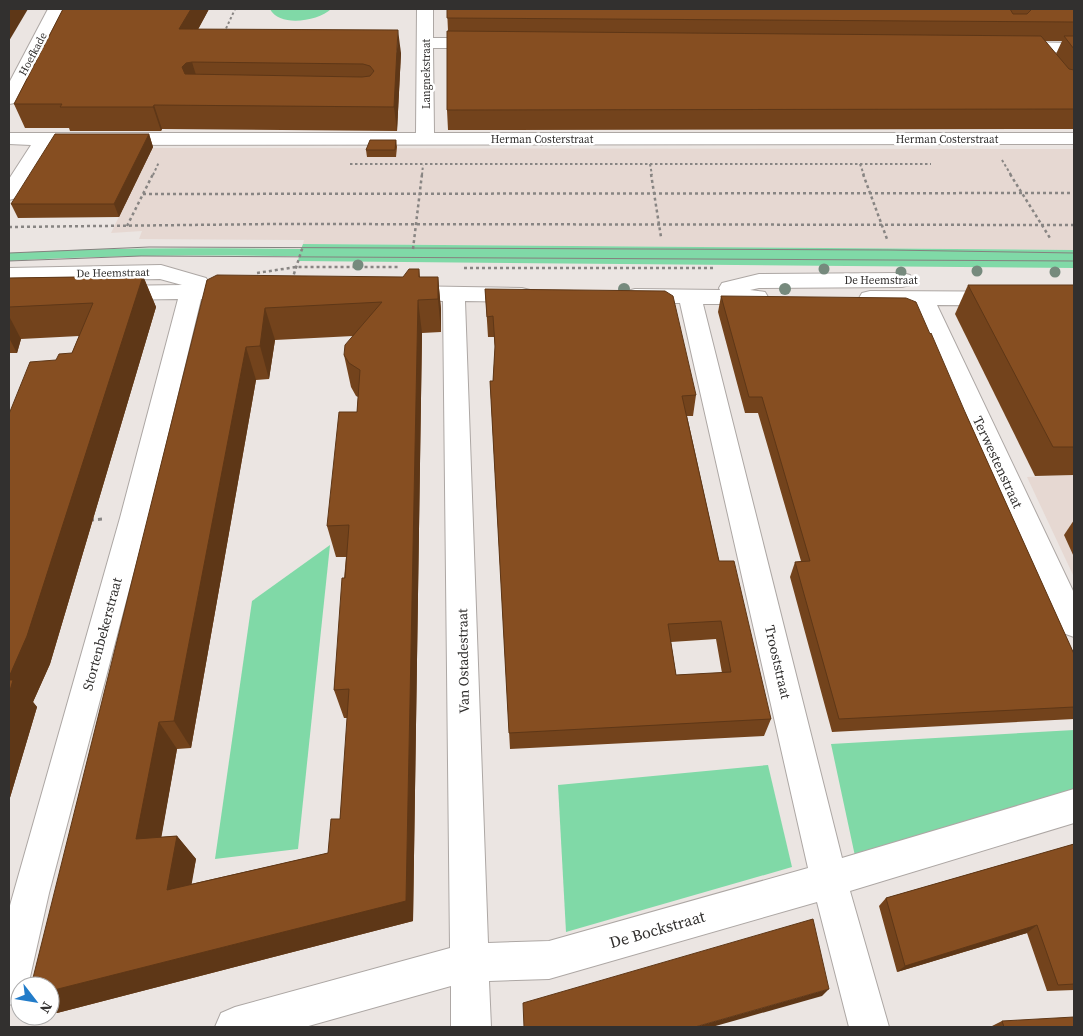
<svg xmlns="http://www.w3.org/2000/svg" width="1083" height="1036" viewBox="0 0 1083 1036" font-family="'Source Serif 4',serif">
	<rect width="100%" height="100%" fill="#ebe5e2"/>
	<g fill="#e6d8d2">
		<path d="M152 148 1074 149V250L303 244 304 240 139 239 142 231 111 233Z"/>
		<path d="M1074 475V577L1027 477Z"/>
	</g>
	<g fill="#80d9a7">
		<path d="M270 9H331C318 21 280 28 270 9Z"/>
		<path d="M303 244 1074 250V268L298 261 299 256C202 255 105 255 9 261V253C106 247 203 248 301 249Z"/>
		<path d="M330 545 298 849 215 859 252 601Z"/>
		<path d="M1074 730V790L855 856 831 744Z"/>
		<path d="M768 765 792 867 566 932 558 785Z"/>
	</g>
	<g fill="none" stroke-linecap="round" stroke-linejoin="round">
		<defs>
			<g id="minor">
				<path d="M48 9H64L18 99 15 103 9 104V83Z"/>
				<path d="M417 9H433V38H485L491 40 493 43 491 46 485 48H433L434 133H1074V144L50 145 16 198 9 200V179L31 145 9 144V133H416Z"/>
				<path d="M1013 42 1074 43V53L1007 50 1005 47 1007 44Z"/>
				<path d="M161 265 206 278 209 283 207 285H242L250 287 253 292 250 297 242 299H201L148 518 49 893 28 986H20V1001L9 1005V909L120 518 178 299 113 300 105 298 102 293 105 288 113 286 182 285 160 279 9 282V268Z"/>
				<path d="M902 273 910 275 913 280 910 285 902 287 759 288 750 290 765 292 768 297 765 302 757 304H703L842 858 1074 789V823L850 891 889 1027H849L817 902 549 979 489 981 491 1027H451V986L305 1027H215L221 1013 235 1007 450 948 443 301 403 300 395 298 392 293 395 288 403 286 522 288 530 290 533 295 530 300 522 302 465 301 488 943 549 941 808 868 680 303H635L627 301 624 296 627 291 635 289 720 290 719 288 722 283 759 274Z"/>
				<path d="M870 291 1074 292V306L937 305 1074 593V637L1063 633 1059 624 915 305H870L862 303 859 298 862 293Z"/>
			</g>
		</defs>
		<use href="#minor" stroke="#ada7a4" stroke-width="2"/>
		<g stroke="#888583" stroke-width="2" stroke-dasharray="2.5 2.5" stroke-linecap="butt">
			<path d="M224 33 235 9"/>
			<path d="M1002 160 1011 175"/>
			<path d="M350 164H931"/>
			<path d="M650 164 652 175"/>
			<path d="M860 164 864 175"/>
			<path d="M153 175 159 162"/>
			<path d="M422 175 423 165"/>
		</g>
		<g stroke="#888583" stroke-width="2.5" stroke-dasharray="3 3" stroke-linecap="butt">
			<path d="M651 174 661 237"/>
			<path d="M863 174 887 239"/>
			<path d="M1010 174 1050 238"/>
			<path d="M143 194 1074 193"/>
			<path d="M127 226 153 174"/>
			<path d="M9 227 275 224 1074 225"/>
			<path d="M413 249 422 174"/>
			<path d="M464 268H715"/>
			<path d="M257 273 296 267H400"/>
			<path d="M292 280 303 246"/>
		</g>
		<path stroke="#888583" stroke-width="3" stroke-dasharray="4 4" stroke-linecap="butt" d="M90 520 103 519"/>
		<use href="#minor" fill="#fff" fill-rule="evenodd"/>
		<g stroke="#85817f" stroke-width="1">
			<path d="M9 253 149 247 889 250 1074 253"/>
			<path d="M9 261 141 256 1074 261"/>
		</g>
	</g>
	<g fill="#768a7d">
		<circle cx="358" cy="265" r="5.5"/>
		<circle cx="824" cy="269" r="5.5"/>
		<circle cx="977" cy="271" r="5.5"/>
		<circle cx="901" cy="272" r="5.5"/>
		<circle cx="1055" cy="272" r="5.5"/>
		<circle cx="624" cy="289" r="6"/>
		<circle cx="785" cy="289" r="6"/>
	</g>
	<g fill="#73431c" fill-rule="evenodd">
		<path d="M63 9H209L198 29 401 53 397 131 162 129 161 131H70L69 128H25L14 104Z"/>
		<path d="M447 9H1074V129L448 130 447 110 448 31ZM1045 41H1062L1056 54Z"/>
		<path d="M149 134 153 147 119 217 18 218 11 204Z"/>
		<path d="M396 140 397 147 396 157H367L366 150Z"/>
		<path d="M419 269 420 277H438L441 310V332L422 333 413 921 57 1013 50 1009V986L207 280 403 277ZM353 336 344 355 351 387 356 396 358 397 357 412 327 526 336 557H346L334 690 344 718H348L340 819 328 853 191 884 196 859 177 836 161 837 177 749 191 748 256 380 269 379 275 340Z"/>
		<path d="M143 276 156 307 50 664 33 702 37 707 9 801V414L56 360 72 353 79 336 21 339 17 353H9V278Z"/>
		<path d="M968 285H1074V475L1035 476 955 314Z"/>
		<path d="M485 289 696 395 693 416H687L719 561 771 719 764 736 510 749 490 381H493L495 348 494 337H488ZM716 639 722 673 676 675 671 642Z"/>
		<path d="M721 296 965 412 1074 654V719L832 732 790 577 795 562 801 561 758 413H745L718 312Z"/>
		<path d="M1074 520V557L1064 535Z"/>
		<path d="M1074 844V990L1047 991 1027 933 897 972 879 906 886 898Z"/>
		<path d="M1002 1021 1074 1027H992V1026Z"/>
	</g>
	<g fill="#5e3717">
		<path d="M9 9H28L9 41Z"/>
		<path d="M191 9H209L186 52 179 29Z"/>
		<path d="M398 30 401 53 397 131 394 107Z"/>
		<path d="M192 62 199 85 188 91 182 67 186 63Z"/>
		<path d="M154 105 162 129 161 131 153 107Z"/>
		<path d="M149 134 153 147 119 217 114 204Z"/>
		<path d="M143 276 156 307 50 664 33 702 37 707 9 801V677Z"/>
		<path d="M438 277 441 310V332L438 299Z"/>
		<path d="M418 300 422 333 413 921 57 1013 50 1009V991L406 901Z"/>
		<path d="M265 308 275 340 269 379 260 346Z"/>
		<path d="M9 316 21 339 17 353 9 338Z"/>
		<path d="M246 347 256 380 191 748 174 721Z"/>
		<path d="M159 722 177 749 157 862 136 839Z"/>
		<path d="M177 836 196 859 187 911 167 890Z"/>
		<path d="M1037 925 1027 933 897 972 905 966Z"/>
		<path d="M829 989 822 996 712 1027H695Z"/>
	</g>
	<g fill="#864e21" stroke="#5e3717" fill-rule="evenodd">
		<path d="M63 9H191L179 29 398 30 394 107 154 105 153 107H60L62 104H14ZM192 62 363 64 370 66 374 71 370 76 362 77 185 74 182 67 186 63Z"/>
		<path d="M447 9H1010L1013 14H1027L1031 10 1029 9H1074V22L447 18Z"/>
		<path d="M447 31 1041 36 1069 69 1074 70V109L447 110Z"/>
		<path d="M1064 36H1074V49Z"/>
		<path d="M55 134H149L114 204H11Z"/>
		<path d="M370 140H396L395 150H366Z"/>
		<path d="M409 269H419V277H438V299L418 300 406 901 50 991V986H31L207 280 217 275 403 277ZM382 302 345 345 344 355 349 363 360 370 357 412H339L327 526 349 525 345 578H342L334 690 349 689 340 819H331L328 853 167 890 177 836 136 839 159 722 174 721 246 347 260 346 265 308Z"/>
		<path d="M143 276 27 636 9 677V414L30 362 56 360 59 354 72 353 93 303 9 307V278Z"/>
		<path d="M968 285H1074V447H1053Z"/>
		<path d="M485 289 665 291 673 296 696 395 682 396 719 561H734L771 719 509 733 490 381H493L495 346 493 316 487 317ZM721 621 731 672 676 675 668 624Z"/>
		<path d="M721 296 906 298 916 302 930 334 931 333 965 412 1074 654V707L839 719 795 562 810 561 762 397H749Z"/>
		<path d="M9 680H13L9 694Z"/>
		<path d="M1074 844V984L1058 985 1037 925 905 966 886 898Z"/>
		<path d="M813 919 829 989 695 1027H524L523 1003Z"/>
		<path d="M1074 1017V1027H1004L1002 1021Z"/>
	</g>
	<g text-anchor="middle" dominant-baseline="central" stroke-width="5" stroke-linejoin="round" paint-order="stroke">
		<g font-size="11" fill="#32302f" stroke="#fff">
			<text transform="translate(33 54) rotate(-62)">Hoefkade</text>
			<text transform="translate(426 74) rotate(-90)">Langnekstraat</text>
			<text x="542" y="139">Herman Costerstraat</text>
			<text x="947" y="139">Herman Costerstraat</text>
			<text transform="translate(113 273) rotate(-1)">De Heemstraat</text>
			<text x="881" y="280">De Heemstraat</text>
		</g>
		<g font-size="14" fill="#32302f" stroke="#fff">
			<text transform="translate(998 462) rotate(65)">Terwestenstraat</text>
			<text transform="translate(102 634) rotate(-75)">Stortenbekerstraat</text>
			<text transform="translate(463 661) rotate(-91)">Van Ostadestraat</text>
			<text transform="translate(778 662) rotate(77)">Trooststraat</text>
		</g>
		<g font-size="16" fill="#32302f" stroke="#fff">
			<text transform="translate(657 929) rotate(-16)">De Bockstraat</text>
		</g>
	</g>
	<rect width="1083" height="1036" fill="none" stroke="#32302f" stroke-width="20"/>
	<g transform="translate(35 1001) rotate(121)"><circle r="24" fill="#ffffff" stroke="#adacac"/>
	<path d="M0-4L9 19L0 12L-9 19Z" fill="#227cc9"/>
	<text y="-8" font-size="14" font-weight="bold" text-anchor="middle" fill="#32302f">N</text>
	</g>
</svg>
